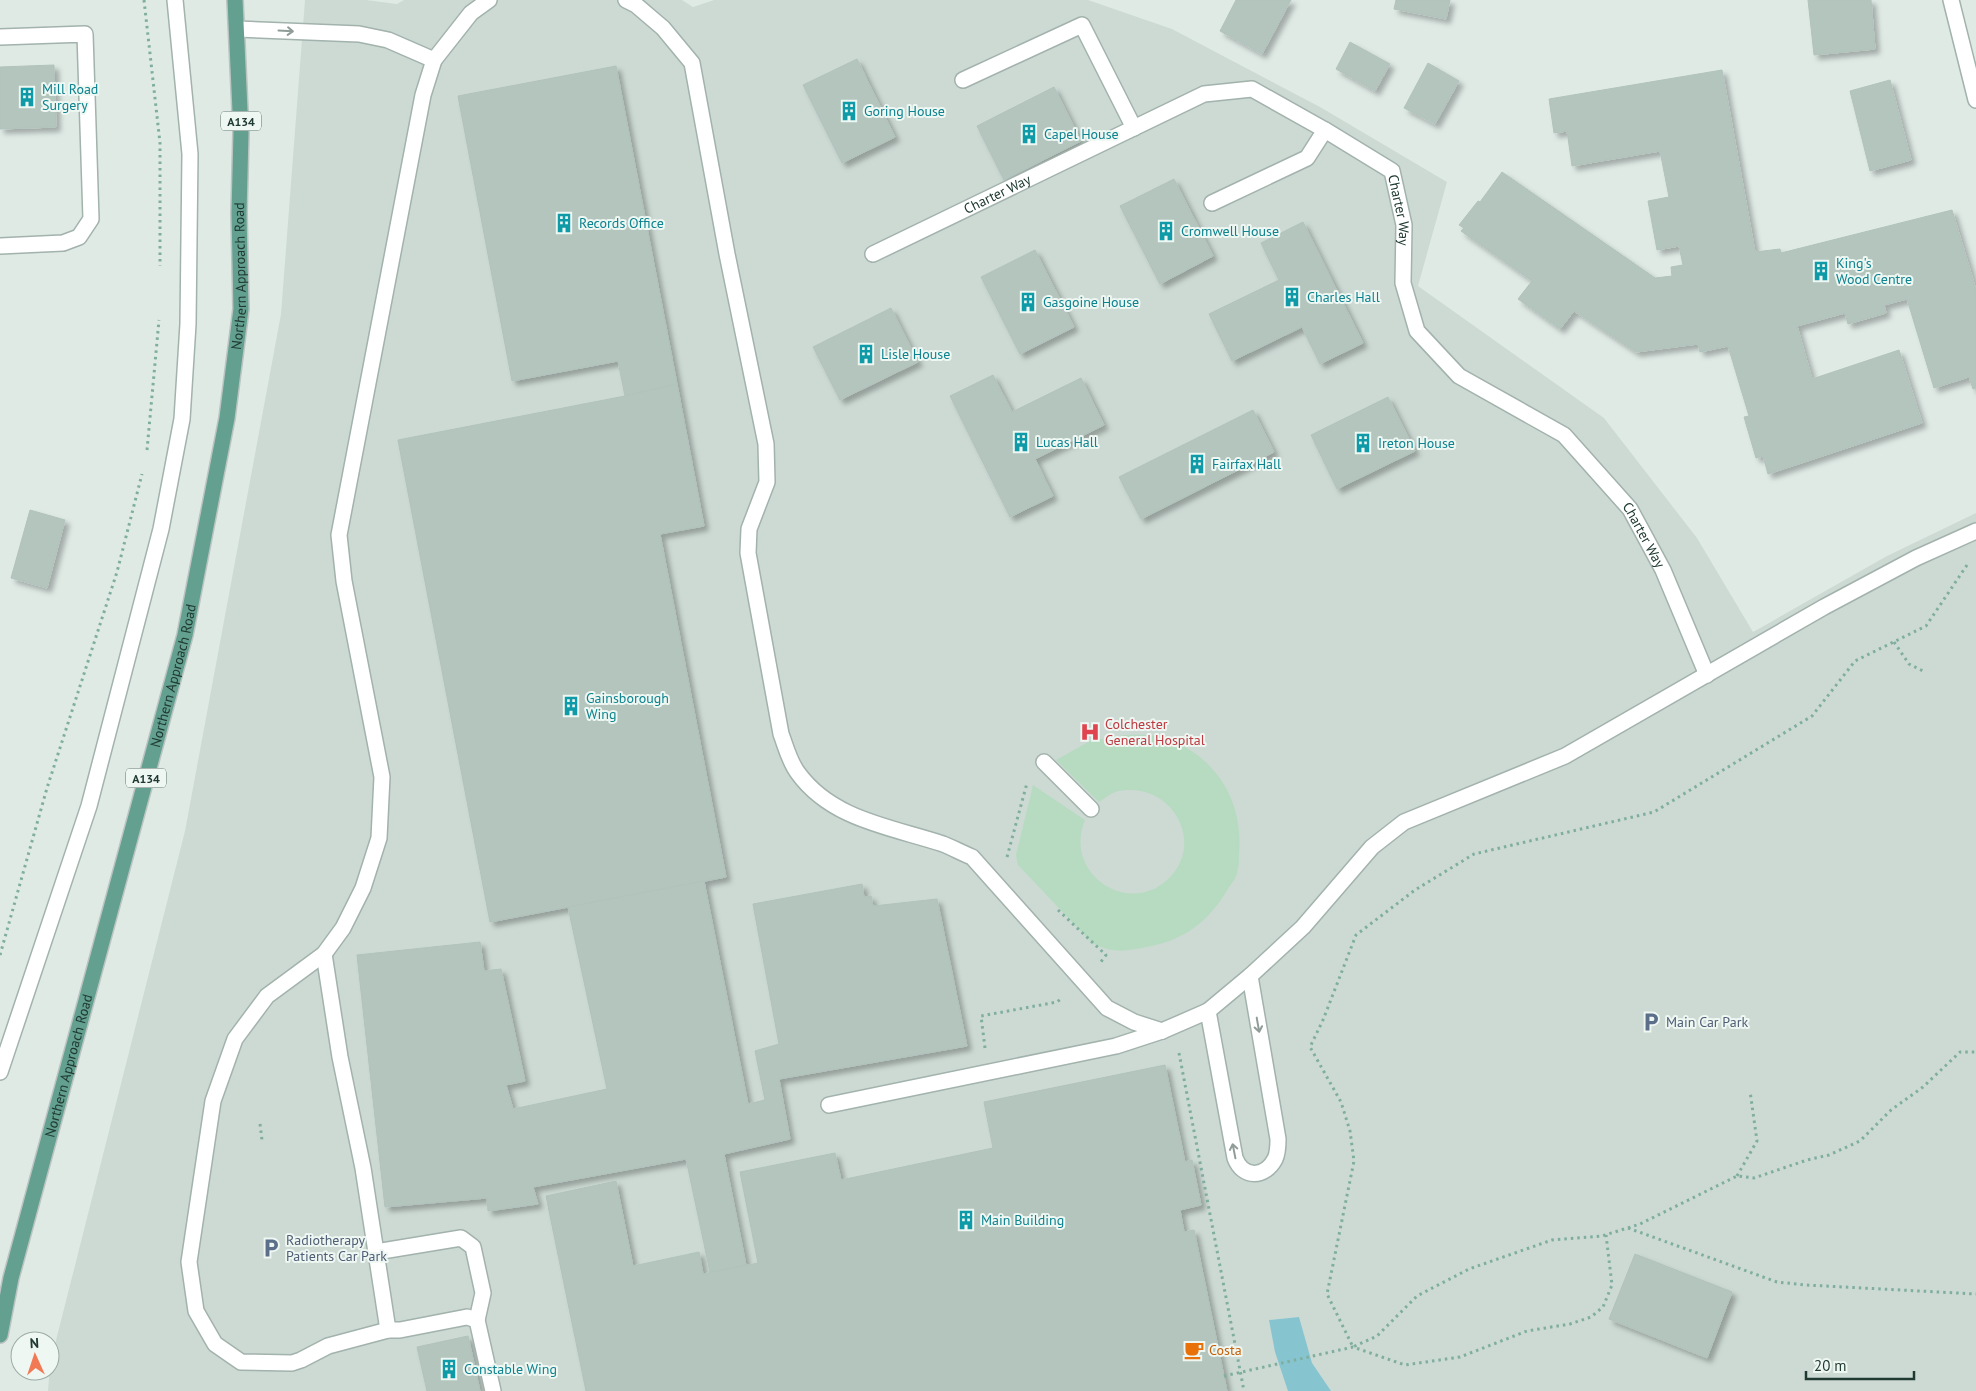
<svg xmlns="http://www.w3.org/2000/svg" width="1976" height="1391" viewBox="0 0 1976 1391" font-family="'PT Sans',sans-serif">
	<defs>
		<filter id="shadow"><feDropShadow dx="4.5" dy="4.5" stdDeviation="2.5" flood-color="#0004"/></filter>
	</defs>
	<rect width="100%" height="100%" fill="#dfeae5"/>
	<path fill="#cddad4" d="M305 0H366L397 4 404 0H682L693 7 714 0H1088L1172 29 1320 107 1447 182 1418 286 1604 418 1697 538 1753 632 1887 556 1976 513V1391H48L50 1364 185 831 281 314Z"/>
	<path fill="#b7dbc1" d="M1124 735C1136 735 1151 734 1162 737 1215 754 1244 800 1239 854 1239 860 1239 867 1237 873 1236 879 1231 884 1228 889 1208 922 1185 940 1147 947 1124 951 1114 954 1092 943L1018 865 1016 855 1033 785 1085 820C1063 872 1126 917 1167 880 1208 843 1170 778 1115 792 1110 794 1104 799 1099 802L1056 760 1090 741Z"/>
	<path fill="#86c5d0" d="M1299 1317 1312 1363 1331 1391H1288L1275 1352 1269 1320Z"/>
	<g fill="#b4c5be" stroke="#b1c3bc" filter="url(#shadow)">
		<path d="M1236 0H1291L1262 54 1220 31Z"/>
		<path d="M1396 0H1450L1446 19 1394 9Z"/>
		<path d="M1808 0H1871L1875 49 1814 55Z"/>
		<path d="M1350 42 1390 64 1375 91 1336 69Z"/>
		<path d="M857 59 895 137 842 163 803 85Z"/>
		<path d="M1428 63 1459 81 1435 124 1404 108Z"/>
		<path d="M54 65 56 127 0 129V67Z"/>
		<path d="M616 66 677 384 625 396 618 361 512 381 458 96Z"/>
		<path d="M1722 70 1755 252 1780 249 1781 253 1952 210 1976 290V388L1973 389 1969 377 1934 388 1907 299 1884 305 1886 313 1848 324 1845 313 1797 326 1812 379 1899 350 1922 423 1768 474 1763 456 1756 458 1744 417 1749 416 1728 346 1700 352 1698 344 1636 352 1574 311 1560 329 1518 299 1532 281 1461 231 1464 228 1459 225 1478 201 1480 202 1502 172 1655 278 1672 276 1671 267 1683 265 1679 246 1657 250 1648 201 1669 197 1660 151 1572 166 1567 131 1554 133 1549 99Z"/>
		<path d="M1890 80 1911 160 1870 171 1850 91Z"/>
		<path d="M1054 87 1081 141 1004 180 977 126Z"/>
		<path d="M1174 179 1213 256 1160 284 1120 206Z"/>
		<path d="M1303 222 1363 343 1320 364 1302 327 1232 361 1209 314 1279 280 1261 243Z"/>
		<path d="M1035 250 1074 327 1020 354 981 277Z"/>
		<path d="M891 308 918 362 840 400 813 347Z"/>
		<path d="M993 375 1012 412 1081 378 1104 425 1035 459 1053 496 1010 517 950 396Z"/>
		<path d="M677 384 704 526 660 534 726 877 490 922 398 440 625 396Z"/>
		<path d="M1388 397 1415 451 1337 489 1311 435Z"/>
		<path d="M1253 410 1274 452 1141 519 1119 477Z"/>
		<path d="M30 510 65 520 47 588 11 578Z"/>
		<path d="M704 881 748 1104 765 1100 755 1051 779 1044 753 904 862 884 864 897 871 896 873 906 937 899 967 1046 779 1079 790 1139 724 1154 746 1265 710 1272 686 1159 533 1187 538 1204 488 1211 487 1198 385 1207 357 955 480 942 484 971 501 969 525 1081 506 1085 513 1109 607 1089 568 907Z"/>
		<path d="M1165 1065 1185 1162 1192 1160 1201 1205 1180 1210 1184 1232 1194 1230 1227 1391H586L546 1196 616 1181 633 1266 699 1252 703 1274 758 1263 740 1172 835 1153 841 1180 993 1148 984 1102Z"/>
		<path d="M1635 1254 1732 1292 1707 1358 1609 1319Z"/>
		<path d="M468 1336 480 1391H427L417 1347Z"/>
	</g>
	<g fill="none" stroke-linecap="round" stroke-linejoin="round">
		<defs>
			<g id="service">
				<path d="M489 0 471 13 434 60 423 95 339 535 344 581 382 777 379 838 363 888 343 928 324 954 267 996 235 1039 213 1101 189 1262 196 1311 215 1344 241 1362 292 1363 301 1360 328 1346 388 1330H400L467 1317 477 1320 493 1391"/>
				<path d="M626 0 636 5 663 28 692 63 727 254 766 444 767 482 749 529 748 553 781 734C786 747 789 761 798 773 832 820 892 827 943 844 953 848 962 853 972 857L1107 1008 1134 1022 1162 1031"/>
				<path d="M237 29 359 34 388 40 434 60"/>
				<path d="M0 37 85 34 91 219 79 237 63 243 0 246"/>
				<path d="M963 80 1082 25 1134 128"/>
				<path d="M1212 203 1307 158 1325 130"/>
				<path d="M1044 762 1091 809"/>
				<path d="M324 954 340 1057 363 1168 388 1330"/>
				<path d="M1208 1011 1235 1158C1243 1179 1265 1178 1275 1159 1278 1153 1278 1145 1278 1139L1250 976"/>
				<path d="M0 1072 89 806 161 529 182 419 188 324 190 154 175 0"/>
				<path d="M829 1105 1116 1046 1162 1031"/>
				<path d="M376 1252 461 1238 473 1247 483 1293 477 1320"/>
			</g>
			<g id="minor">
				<path id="s1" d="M873 254 1204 94 1252 89 1325 130 1392 171 1404 225 1403 283 1417 331 1459 376 1564 435 1630 509 1663 570 1707 675"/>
				<path d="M1162 1031 1208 1011 1250 976 1303 927 1372 847 1404 822 1565 756 1824 607 1916 558 1976 531"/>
			</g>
			<path id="tertiary" d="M1951 0 1976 100"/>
			<g id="primary">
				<path id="s2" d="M0 1335 11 1278 185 635 227 418 241 309 239 213 241 133 235 0"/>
			</g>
		</defs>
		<use href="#service" stroke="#a2b2ac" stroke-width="18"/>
		<use href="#minor" stroke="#a2b2ac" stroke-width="18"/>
		<use href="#tertiary" stroke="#a2b2ac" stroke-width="18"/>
		<use href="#primary" stroke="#bcc4c2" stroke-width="18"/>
		<g stroke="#7fae9f" stroke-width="3" stroke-dasharray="2.5 4" stroke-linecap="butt">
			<path d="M144 0 160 143V266"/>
			<path d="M147 450 159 320"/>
			<path d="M1967 565 1926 626 1855 661 1812 716 1654 812 1474 854 1415 890 1356 935 1323 1020 1310 1047 1341 1102 1350 1131 1354 1161 1327 1294 1353 1347 1377 1336 1417 1296 1469 1269 1552 1240 1602 1236 1640 1224 1737 1176 1754 1178 1807 1160 1829 1155 1860 1141 1891 1110 1923 1087 1960 1052H1976"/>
			<path d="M1894 642 1909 664 1925 672"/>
			<path d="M1007 857 1027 783"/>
			<path d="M1058 910 1106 955 1100 963"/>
			<path d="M0 955 47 788 117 572 142 474"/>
			<path d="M985 1048 981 1016 1057 1002 1062 998"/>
			<path d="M1179 1053 1244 1391"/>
			<path d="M260 1124 262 1140"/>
			<path d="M1737 1176 1757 1141 1750 1091"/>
			<path d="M1628 1228 1777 1282 1806 1285 1976 1294"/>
			<path d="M1224 1376 1353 1347 1405 1365 1460 1357 1527 1331 1570 1324 1591 1317 1603 1307 1612 1285 1606 1235"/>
		</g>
		<use href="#service" stroke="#fff" stroke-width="15"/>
		<use href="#minor" stroke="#fff" stroke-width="15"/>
		<use href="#tertiary" stroke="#fff" stroke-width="15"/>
		<use href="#primary" stroke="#63a08f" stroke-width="15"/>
	</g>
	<defs><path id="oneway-shaft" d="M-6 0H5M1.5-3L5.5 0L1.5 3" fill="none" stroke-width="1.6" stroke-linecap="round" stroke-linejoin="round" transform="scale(1.25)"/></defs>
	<g stroke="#909c98">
		<use href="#oneway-shaft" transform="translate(286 31) rotate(3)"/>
		<use href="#oneway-shaft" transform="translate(1258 1025) rotate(80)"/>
		<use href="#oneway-shaft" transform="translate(1234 1151) rotate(-101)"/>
	</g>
	<defs>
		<symbol id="building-bare" viewBox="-9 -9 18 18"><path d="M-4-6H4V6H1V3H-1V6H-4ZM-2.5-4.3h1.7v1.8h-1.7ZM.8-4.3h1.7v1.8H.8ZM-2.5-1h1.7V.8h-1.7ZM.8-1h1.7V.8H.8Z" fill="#0f9aa8" stroke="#eff7f3" stroke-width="2.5" paint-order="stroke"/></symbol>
		<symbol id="hospital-bare" viewBox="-9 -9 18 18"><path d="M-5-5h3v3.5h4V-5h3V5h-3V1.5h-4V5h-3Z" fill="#e0444e" stroke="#eff7f3" stroke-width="2.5" paint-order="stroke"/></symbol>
		<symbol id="parking-bare" viewBox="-9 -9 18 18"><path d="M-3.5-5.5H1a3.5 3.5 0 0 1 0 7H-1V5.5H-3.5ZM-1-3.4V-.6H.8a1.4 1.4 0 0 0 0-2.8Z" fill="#5c6f8a" stroke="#eff7f3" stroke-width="2.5" paint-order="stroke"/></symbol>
		<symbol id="cafe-bare" viewBox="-9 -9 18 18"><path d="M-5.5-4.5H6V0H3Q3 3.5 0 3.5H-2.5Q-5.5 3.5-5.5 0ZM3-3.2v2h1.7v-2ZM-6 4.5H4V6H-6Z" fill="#e8710a" stroke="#eff7f3" stroke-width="2.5" paint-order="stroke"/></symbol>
	</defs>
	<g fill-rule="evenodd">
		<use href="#building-bare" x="13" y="83" width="28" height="28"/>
		<use href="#building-bare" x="835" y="97" width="28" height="28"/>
		<use href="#building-bare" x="1015" y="120" width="28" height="28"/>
		<use href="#building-bare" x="550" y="209" width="28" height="28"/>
		<use href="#building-bare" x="1152" y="217" width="28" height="28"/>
		<use href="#building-bare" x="1807" y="257" width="28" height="28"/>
		<use href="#building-bare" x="1278" y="283" width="28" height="28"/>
		<use href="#building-bare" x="1014" y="288" width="28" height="28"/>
		<use href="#building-bare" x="852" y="340" width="28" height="28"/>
		<use href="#building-bare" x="1007" y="428" width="28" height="28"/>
		<use href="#building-bare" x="1349" y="429" width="28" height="28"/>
		<use href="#building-bare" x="1183" y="450" width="28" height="28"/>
		<use href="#building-bare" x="557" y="692" width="28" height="28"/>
		<use href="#hospital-bare" x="1076" y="718" width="28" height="28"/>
		<use href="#parking-bare" x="1637" y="1008" width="28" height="28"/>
		<use href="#building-bare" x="952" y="1206" width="28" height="28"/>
		<use href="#parking-bare" x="257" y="1234" width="28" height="28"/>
		<use href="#cafe-bare" x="1180" y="1336" width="28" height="28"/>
		<use href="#building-bare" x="435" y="1355" width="28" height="28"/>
	</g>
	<g text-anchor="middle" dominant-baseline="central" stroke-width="4" stroke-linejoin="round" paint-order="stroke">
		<g fill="#eff7f3" stroke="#5e736c" stroke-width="1">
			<rect x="221" y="111.5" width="40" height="19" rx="4"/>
			<rect x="126" y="768.5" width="40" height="19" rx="4"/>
		</g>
		<g font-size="12" font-weight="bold" fill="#203a32">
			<text x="241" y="121">A134</text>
			<text x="146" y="778">A134</text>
		</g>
		<g font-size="14" fill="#0d838f" stroke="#eff7f3" text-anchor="start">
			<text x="42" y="89">Mill Road<tspan x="42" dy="16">Surgery</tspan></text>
			<text x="864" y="111">Goring House</text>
			<text x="1044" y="134">Capel House</text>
			<text x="579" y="223">Records Office</text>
			<text x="1181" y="231">Cromwell House</text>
			<text x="1836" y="263">King's<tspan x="1836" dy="16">Wood Centre</tspan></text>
			<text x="1307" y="297">Charles Hall</text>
			<text x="1043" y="302">Gasgoine House</text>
			<text x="881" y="354">Lisle House</text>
			<text x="1036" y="442">Lucas Hall</text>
			<text x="1378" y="443">Ireton House</text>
			<text x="1212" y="464">Fairfax Hall</text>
			<text x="586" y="698">Gainsborough<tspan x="586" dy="16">Wing</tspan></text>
			<text x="981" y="1220">Main Building</text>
			<text x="464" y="1369">Constable Wing</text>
		</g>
		<g font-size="14" fill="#203a32" stroke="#eff7f3">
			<text stroke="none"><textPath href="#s1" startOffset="138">Charter Way</textPath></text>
			<text stroke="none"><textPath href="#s1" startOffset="618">Charter Way</textPath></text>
			<text stroke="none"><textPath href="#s2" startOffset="1088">Northern Approach Road</textPath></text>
			<text stroke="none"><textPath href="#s1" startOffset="1052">Charter Way</textPath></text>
			<text stroke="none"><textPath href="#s2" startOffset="682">Northern Approach Road</textPath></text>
			<text stroke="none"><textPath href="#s2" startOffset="278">Northern Approach Road</textPath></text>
		</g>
		<g font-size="14" fill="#be3a42" stroke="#eff7f3" text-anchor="start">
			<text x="1105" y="724">Colchester<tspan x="1105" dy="16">General Hospital</tspan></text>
		</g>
		<g font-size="14" fill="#4e5e75" stroke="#eff7f3" text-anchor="start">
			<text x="1666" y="1022">Main Car Park</text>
			<text x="286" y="1240">Radiotherapy<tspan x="286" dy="16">Patients Car Park</tspan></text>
		</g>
		<g font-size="14" fill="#c56008" stroke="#eff7f3" text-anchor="start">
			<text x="1209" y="1350">Costa</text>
		</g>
	</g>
	<g transform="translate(35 1356) rotate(357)"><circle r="24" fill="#eff7f3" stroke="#9caba6"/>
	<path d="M0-4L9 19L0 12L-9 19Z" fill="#f17a55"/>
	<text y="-8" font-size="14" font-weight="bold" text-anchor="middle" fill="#203a32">N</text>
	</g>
	<path d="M1806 1371v8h108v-8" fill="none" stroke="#203a32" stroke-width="2.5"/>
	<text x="1814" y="1371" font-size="15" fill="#203a32" stroke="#eff7f3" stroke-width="4" paint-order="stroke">20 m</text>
</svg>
